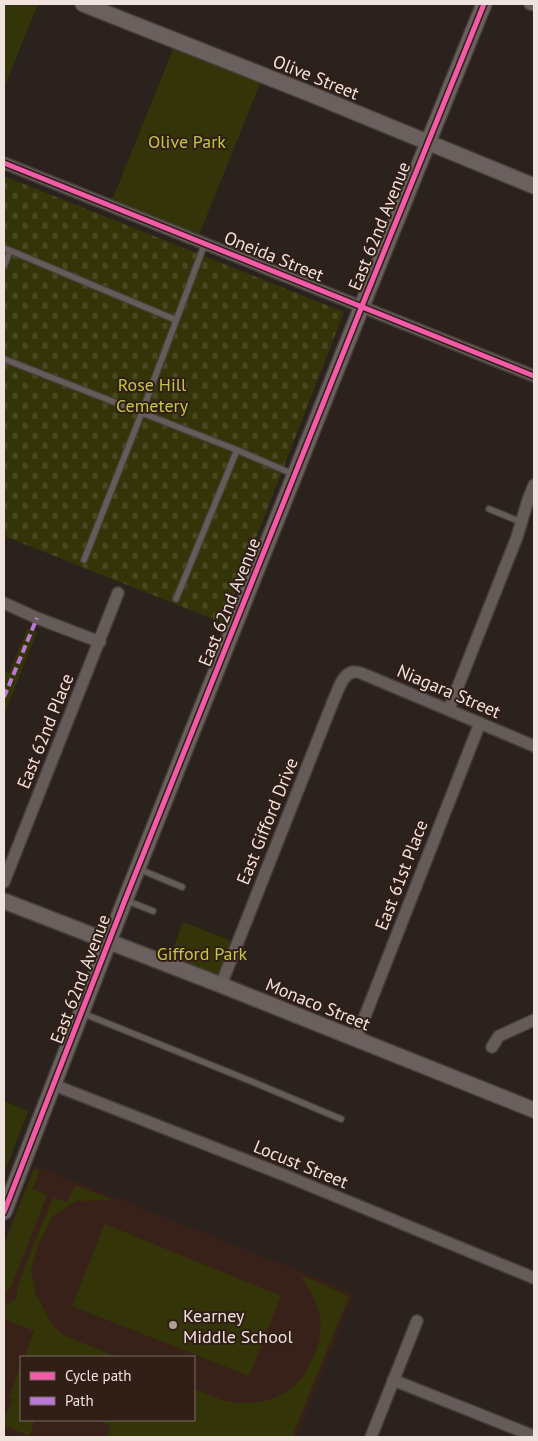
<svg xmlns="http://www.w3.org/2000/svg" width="538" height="1441" viewBox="0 0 538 1441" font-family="'PT Sans',sans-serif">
	<defs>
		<pattern id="cemetery-stones" width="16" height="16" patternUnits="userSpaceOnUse" patternTransform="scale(1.25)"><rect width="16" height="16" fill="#343409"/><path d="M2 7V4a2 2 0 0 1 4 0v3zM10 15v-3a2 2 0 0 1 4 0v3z" fill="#484821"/></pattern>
	</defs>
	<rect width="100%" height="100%" fill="#2b211d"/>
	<path fill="#382118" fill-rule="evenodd" d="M34 1165 354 1293 297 1437H4V1241ZM21 1357H194V1420H21Z"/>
	<g fill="#343409">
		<path d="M4 4H38L4 88Z"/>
		<path d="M176 42 263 76 197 240 110 205Z"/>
		<path d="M27 629 37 632 4 715V671L9 673Z"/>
		<path d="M183 922 237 943 221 985 167 964Z"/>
		<path d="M4 1101 28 1111 4 1174Z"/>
		<path d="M34 1169 40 1171 32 1189 47 1195 11 1287C6 1290 6 1296 5 1301L9 1304C16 1300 18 1297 17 1289L34 1243 53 1198 67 1202 75 1185 113 1200 76 1201 53 1216 38 1245 31 1270 36 1295 52 1324 63 1335 117 1357H24L34 1331 4 1319V1245Z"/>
		<path d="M105 1224 281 1296 249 1376 72 1306Z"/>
		<path d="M301 1275 349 1296 292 1437H107L111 1426 97 1420H194V1389C203 1392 213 1397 222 1400 250 1407 280 1402 300 1380 305 1375 308 1367 311 1361 319 1347 323 1328 319 1313 316 1299 307 1287 301 1275Z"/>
		<path d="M21 1365V1420H35L29 1436 4 1425V1420L13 1399 9 1397Z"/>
	</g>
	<path fill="url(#cemetery-stones)" d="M4 176 344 312 223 623 4 536Z"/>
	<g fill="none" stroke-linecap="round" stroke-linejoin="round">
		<defs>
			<g id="lane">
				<path d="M4 248 176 320"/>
				<path d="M4 266 10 251"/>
				<path d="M4 359 237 450 293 474"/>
				<path d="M489 509 521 522"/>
				<path d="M84 560 142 412 205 243"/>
				<path d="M176 599 237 450"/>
				<path d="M139 869 182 887"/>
				<path d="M125 900 153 911"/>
				<path d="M82 1013 253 1082 341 1119"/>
			</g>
			<g id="street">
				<path d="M530 4 534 5"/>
				<path d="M4 163 534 376"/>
				<path d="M4 603 37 618 100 642"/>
				<path d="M449 709 517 537 528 500 534 485"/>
				<path d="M4 882 118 593"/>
				<path d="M221 985 334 699C338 691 342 674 353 672 353 672 361 672 361 673L534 746"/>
				<path d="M356 1039 480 723"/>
				<path d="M492 1047 499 1036 534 1020"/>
				<path d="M54 1085 284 1175 534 1278"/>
				<path d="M393 1380 534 1436"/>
				<path d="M371 1437 417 1321"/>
			</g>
			<g id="secondary">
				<path d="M83 4 308 93 534 186"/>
				<path d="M4 901 221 985 534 1110"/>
				<path d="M4 1212 125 900 362 306 484 4"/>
			</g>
		</defs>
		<use href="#lane" stroke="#473e3c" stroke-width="8"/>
		<use href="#street" stroke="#473e3c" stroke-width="14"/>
		<use href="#secondary" stroke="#473e3c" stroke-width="18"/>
		<use href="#lane" stroke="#655c59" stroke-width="5.5"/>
		<use href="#street" stroke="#655c59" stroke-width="11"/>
		<use href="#secondary" stroke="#6a605e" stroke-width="15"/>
		<path stroke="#ba77d6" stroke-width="4" stroke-dasharray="8 4" stroke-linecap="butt" d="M4 697 37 618"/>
		<defs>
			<g id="cycleway">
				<path d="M4 163 534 376"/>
				<path d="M4 1212 125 900 362 306 484 4"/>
			</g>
		</defs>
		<use href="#cycleway" stroke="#311e17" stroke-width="8"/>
		<use href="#cycleway" stroke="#f35aa7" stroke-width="5"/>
	</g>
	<circle fill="#ab9f9a" stroke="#311e17" stroke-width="2" cx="173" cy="1325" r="5"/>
	<g text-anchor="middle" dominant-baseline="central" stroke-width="4" stroke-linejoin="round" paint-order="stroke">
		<g font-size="18" fill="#f0e3de" stroke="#311e17">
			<text transform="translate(316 77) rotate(22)">Olive Street</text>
			<text transform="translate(379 226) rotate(-68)">East 62nd Avenue</text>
			<text transform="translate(274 256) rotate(22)">Oneida Street</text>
			<text transform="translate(229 602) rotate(-68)">East 62nd Avenue</text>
			<text transform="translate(449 691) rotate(23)">Niagara Street</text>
			<text transform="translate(45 731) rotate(-68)">East 62nd Place</text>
			<text transform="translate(267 821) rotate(-68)">East Gifford Drive</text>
			<text transform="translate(401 875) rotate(-69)">East 61st Place</text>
			<text transform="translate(80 979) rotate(-69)">East 62nd Avenue</text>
			<text transform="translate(318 1004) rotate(22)">Monaco Street</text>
			<text transform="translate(301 1164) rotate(22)">Locust Street</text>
		</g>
		<g font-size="18" fill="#c2c746" stroke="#311e17">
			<text x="187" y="141">Olive Park</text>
			<text x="152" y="384">Rose Hill<tspan x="152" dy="21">Cemetery</tspan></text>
			<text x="202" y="953">Gifford Park</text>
		</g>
		<g font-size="18" fill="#f0e3de" stroke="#311e17" text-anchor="start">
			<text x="183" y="1315">Kearney<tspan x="183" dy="21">Middle School</tspan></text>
		</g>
	</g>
	<rect width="538" height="1441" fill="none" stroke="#f0e3de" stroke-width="10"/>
	<rect x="20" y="1356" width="175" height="65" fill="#311e17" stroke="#7d6d67"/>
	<rect x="30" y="1372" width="25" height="8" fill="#f35aa7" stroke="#7d6d67"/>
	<text x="65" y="1381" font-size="15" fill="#f0e3de">Cycle path</text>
	<rect x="30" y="1397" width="25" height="8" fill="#ba77d6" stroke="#7d6d67"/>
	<text x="65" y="1406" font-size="15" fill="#f0e3de">Path</text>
</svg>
